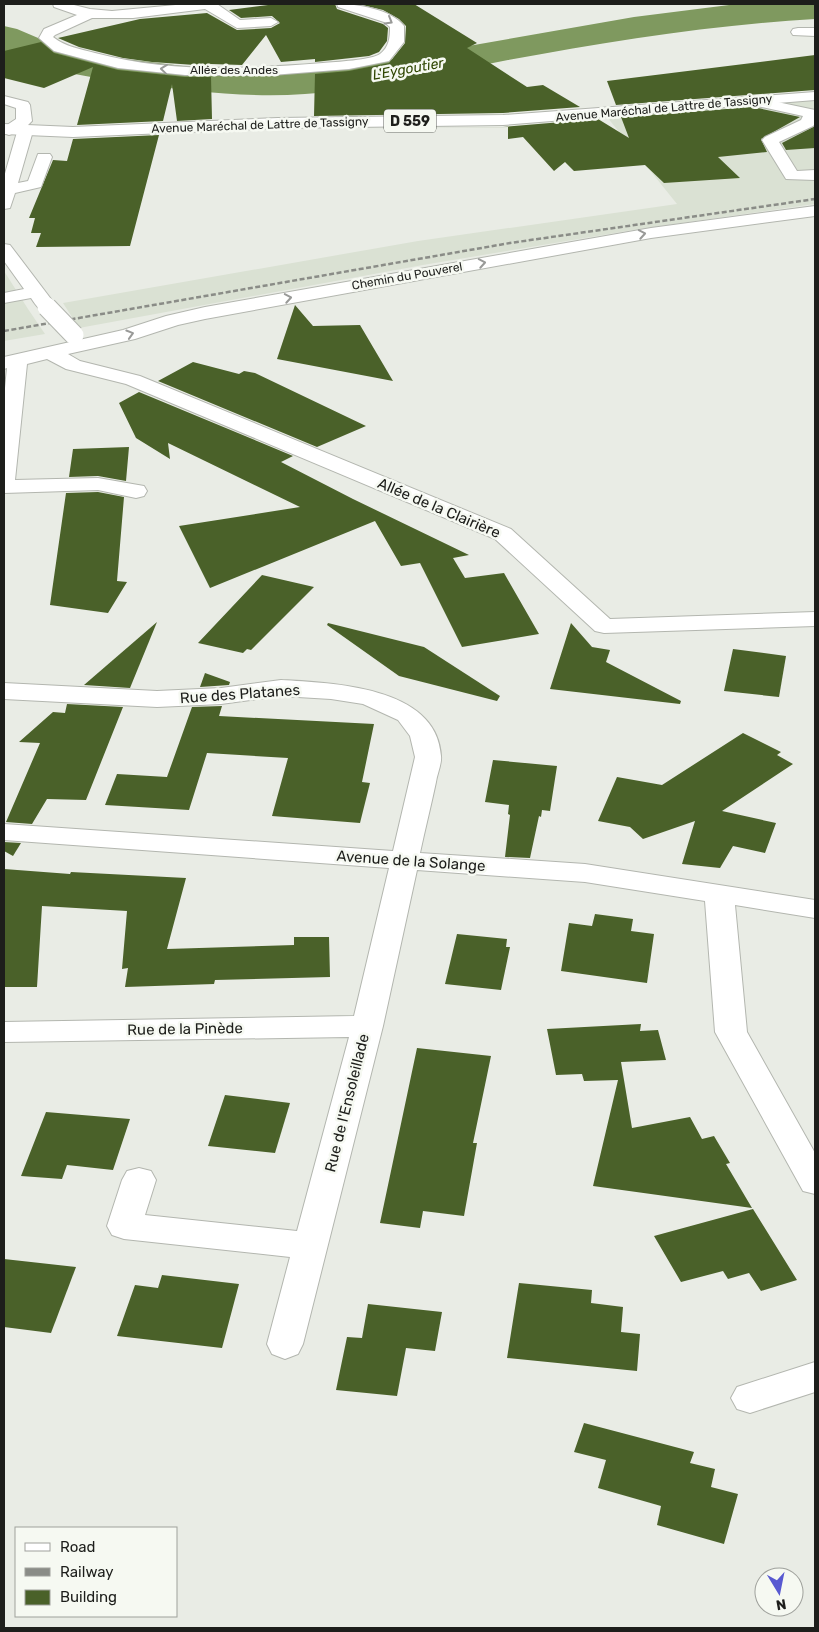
<svg xmlns="http://www.w3.org/2000/svg" width="819" height="1632" viewBox="0 0 819 1632" font-family="Rubik,sans-serif">
	<rect width="100%" height="100%" fill="#e9ece5"/>
	<g fill="#dae1d3">
		<path d="M815 100V204L633 230 423 265 79 328 63 303 418 241 677 204 607 117 724 105Z"/>
		<path d="M4 271 28 309 45 334 4 341Z"/>
	</g>
	<g fill="none" stroke-linecap="round" stroke-linejoin="round">
		<path fill="#7f995f" fill-rule="evenodd" d="M737 4H815V19C710 25 612 41 508 60 441 73 373 90 305 94 247 98 189 91 132 83 89 77 43 71 4 51V26L17 29 64 49 100 56 208 69 283 73 348 67 634 17Z"/>
	</g>
	<g fill="#4a6129">
		<path d="M276 4H335L337 9 383 24 388 28 387 41 379 52 369 56 315 62V59L281 62 266 35 242 65 211 64V66H209L152 62 123 58 79 47 58 38 140 19 207 13 237 30 271 28 280 23 272 16 241 18 229 10Z"/>
		<path d="M358 4H414L477 43 467 48 527 87 543 85 580 107 503 113 314 116 315 74 349 71 389 63 405 43 406 26 399 19 383 10Z"/>
		<path d="M41 42 54 53 118 70 185 77H211L212 119 177 121 172 84 163 121 77 125 93 67 44 88 4 78V51Z"/>
		<path d="M815 55V90L616 105 607 81Z"/>
		<path d="M753 107 800 117 761 139 767 152 718 157 740 178 664 183 645 165 574 171 565 162 554 171 523 137 508 139V127L363 129 503 127 598 119 629 138 621 117Z"/>
		<path d="M815 126V148L786 150 782 143Z"/>
		<path d="M159 135 130 246 36 247 41 233H31L35 218H29L53 160 67 161 73 139Z"/>
		<path d="M295 305 313 326 360 325 393 381 277 359Z"/>
		<path d="M193 362 239 374 244 371 255 373 366 426 317 447 158 381Z"/>
		<path d="M139 392 293 456 281 462 353 499 469 555 453 558 465 578 504 573 539 634 462 647 420 563 401 566 375 521 210 588 179 526 300 507 168 443 170 459 136 438 119 403Z"/>
		<path d="M129 447 126 481 98 476 69 477 73 449Z"/>
		<path d="M98 492 124 497 117 581 127 582 108 613 50 605 66 493Z"/>
		<path d="M262 575 314 587 251 650 247 649 243 653 198 643Z"/>
		<path d="M157 622 130 688 84 685Z"/>
		<path d="M328 623 424 647 500 696 497 701 399 676 327 625Z"/>
		<path d="M571 623 592 647 610 650 606 662 681 701 680 704 550 689Z"/>
		<path d="M733 649 786 656 779 697 724 691Z"/>
		<path d="M205 673 230 682 229 685 200 687Z"/>
		<path d="M67 704 123 707 86 800 47 799 32 824 6 822 40 743 19 742 53 712 65 713Z"/>
		<path d="M222 706 219 716 374 724 362 782 370 783 360 823 272 816 288 758 207 753 189 810 105 805 117 774 167 777 192 707Z"/>
		<path d="M743 733 781 752 777 755 793 764 722 811 776 823 765 853 733 846 720 868 682 864 695 821 643 839 630 827 598 821 617 777 662 785Z"/>
		<path d="M493 760 557 766 550 811 542 810 541 817 539 816 530 858 505 857 510 815 508 814 509 805 485 802Z"/>
		<path d="M4 842 21 843 13 856 4 851Z"/>
		<path d="M4 869 70 874 71 872 186 878 167 949 294 945V937H329L330 977 215 980 214 984 125 987 128 968 122 969 127 911 42 906 37 987H4Z"/>
		<path d="M595 914 633 919 631 931 654 934 647 983 561 971 569 923 592 926Z"/>
		<path d="M457 934 507 939 506 947H510L501 990 445 984Z"/>
		<path d="M641 1024 640 1031 658 1030 666 1060 621 1062 632 1128 690 1117 702 1139 714 1136 730 1163 726 1164 752 1208 593 1186 618 1080 584 1081 582 1074 556 1075 547 1029Z"/>
		<path d="M417 1048 491 1056 473 1143H477L464 1216 423 1211 420 1228 380 1223Z"/>
		<path d="M225 1095 290 1103 275 1153 208 1146Z"/>
		<path d="M46 1112 130 1119 113 1170 67 1165 62 1179 21 1176Z"/>
		<path d="M753 1209 797 1280 761 1291 749 1273 728 1279 723 1271 681 1282 654 1236Z"/>
		<path d="M4 1259 76 1267 51 1333 4 1327Z"/>
		<path d="M162 1275 239 1284 222 1348 117 1336 135 1285 158 1288Z"/>
		<path d="M519 1283 592 1290 591 1303 623 1307 621 1332 640 1334 637 1371 507 1358Z"/>
		<path d="M368 1304 442 1312 435 1351 406 1348 397 1396 336 1390 347 1337 362 1338Z"/>
		<path d="M584 1423 694 1452 690 1463 715 1469 711 1487 738 1494 724 1544 657 1525 661 1506 598 1488 606 1460 574 1452Z"/>
	</g>
	<g fill="none" stroke-linecap="round" stroke-linejoin="round">
		<defs>
			<g id="minor">
				<path d="M53 4H70L90 9 112 11 186 4H217L240 20 271 18 278 22 271 26 237 28 205 9 133 18H92L55 35 53 37C66 47 80 49 95 53 169 73 248 69 323 63 335 62 372 60 380 54 389 47 390 38 390 27L384 22 338 7 337 4C357 4 391 9 404 26V42L389 61 349 69 272 75H185L118 68 54 51 39 38 44 29 77 15 54 7Z"/>
				<path d="M798 28H815V36L793 35 791 32 793 29Z"/>
				<path d="M4 96 28 102 30 105 32 121 26 127 30 128 33 131 18 183 28 181 38 154H50L52 157 41 187 15 193 10 208 4 209V177L17 132 9 135 4 133V127L16 119V108L4 104Z"/>
				<path d="M749 96 815 110V124L813 126 779 142 797 171 815 170V180L786 179 762 140 765 137 801 120 803 116 744 103 742 100 744 97Z"/>
				<path d="M815 206V216L651 238 205 319 178 325 135 339 68 354 80 361 140 376 511 529 610 619 815 612V626L604 633 595 631 495 539 126 384 66 369 47 359 27 364 15 480 98 478 144 486 147 491 144 496 136 498 98 490 4 493V398L7 368 4 369V357L123 330 166 316 205 307 651 228Z"/>
				<path d="M4 244 10 245 54 303 56 307 54 311C41 314 38 308 31 298L4 303V293L24 289 4 261Z"/>
				<path d="M281 680C332 683 437 686 441 756 442 764 437 774 436 782 431 806 425 829 420 853L585 864 815 900V918L735 905 747 1032 815 1153V1194L803 1191 715 1032 705 901 585 882 417 870 383 1026 303 1344 298 1354 285 1359 272 1354 267 1344 290 1257 124 1239 112 1235 107 1226 122 1180 127 1171 139 1168 151 1171 156 1180 145 1215 297 1231 349 1037 4 1042V1022L354 1016 389 868 4 840V824L393 851 415 757 410 736 398 720 363 704 331 699 281 696 221 704 157 707 4 699V683L157 691 221 688Z"/>
				<path d="M815 1362V1392L750 1413 737 1409 731 1398 737 1387Z"/>
			</g>
			<path id="major" d="M815 92V100L503 125 278 128 73 137 4 134V124L73 127 278 118 503 115Z"/>
		</defs>
		<use href="#minor" stroke="#b3b6af" stroke-width="2"/>
		<use href="#major" stroke="#b3b6af" stroke-width="2"/>
		<use href="#minor" fill="#fff" fill-rule="evenodd"/>
		<use href="#major" fill="#fff" fill-rule="evenodd"/>
		<path stroke="#8a8c87" stroke-width="2.5" stroke-dasharray="5 2.5" stroke-linecap="butt" d="M4 331 510 243 815 199"/>
		<defs>
			<path id="minor-bridge" d="M47 307 74 335"/>
		</defs>
		<use href="#minor-bridge" stroke="#b3b6af" stroke-width="21" stroke-linecap="butt"/>
		<use href="#minor-bridge" stroke="#fff" stroke-width="19"/>
	</g>
	<defs><path id="oneway-chevron" d="M-2-3.5L2.5 0L-2 3.5" fill="none" stroke-width="1.6" stroke-linecap="round" stroke-linejoin="round" transform="scale(1.25)"/></defs>
	<g stroke="#999a98">
		<use href="#oneway-chevron" transform="translate(389 21) rotate(30)"/>
		<use href="#oneway-chevron" transform="translate(164 69) rotate(-174)"/>
		<use href="#oneway-chevron" transform="translate(642 234) rotate(-10)"/>
		<use href="#oneway-chevron" transform="translate(482 263) rotate(-10)"/>
		<use href="#oneway-chevron" transform="translate(288 298) rotate(-10)"/>
		<use href="#oneway-chevron" transform="translate(130 334) rotate(-17)"/>
	</g>
	<g text-anchor="middle" dominant-baseline="central" stroke-width="5" stroke-linejoin="round" paint-order="stroke">
		<g font-size="12" fill="#1d1e1b" stroke="#f6f9f2">
			<text x="234" y="70">Allée des Andes</text>
			<text transform="translate(664 108) rotate(-5)">Avenue Maréchal de Lattre de Tassigny</text>
			<text transform="translate(260 125) rotate(-2)">Avenue Maréchal de Lattre de Tassigny</text>
			<text transform="translate(407 276) rotate(-10)">Chemin du Pouverel</text>
		</g>
		<g font-size="14" font-style="italic" fill="#2f4602" stroke="#f6f9f2">
			<text transform="translate(408 69) rotate(-10)">L'Eygoutier</text>
		</g>
		<rect fill="#f6f9f2" stroke="#5e605c" stroke-width="1" x="384" y="109.5" width="52" height="23" rx="4"/>
		<g font-size="14" font-weight="bold" fill="#1d1e1b">
			<text x="410" y="121">D 559</text>
		</g>
		<g font-size="15" fill="#1d1e1b" stroke="#f6f9f2">
			<text transform="translate(439 508) rotate(23)">Allée de la Clairière</text>
			<text transform="translate(240 694) rotate(-4)">Rue des Platanes</text>
			<text transform="translate(411 861) rotate(4)">Avenue de la Solange</text>
			<text transform="translate(185 1029) rotate(-1)">Rue de la Pinède</text>
			<text transform="translate(347 1103) rotate(-76)">Rue de l'Ensoleillade</text>
		</g>
	</g>
	<rect width="819" height="1632" fill="none" stroke="#1d1e1b" stroke-width="10"/>
	<rect x="15" y="1527" width="162" height="90" fill="#f6f9f2" stroke="#9fa19c"/>
	<rect x="25" y="1543" width="25" height="8" fill="#ffffff" stroke="#9fa19c"/>
	<text x="60" y="1552" font-size="15" fill="#1d1e1b">Road</text>
	<rect x="25" y="1568" width="25" height="8" fill="#8a8c87" stroke="#9fa19c"/>
	<text x="60" y="1577" font-size="15" fill="#1d1e1b">Railway</text>
	<rect x="25" y="1590" width="25" height="15" fill="#4a6129" stroke="#9fa19c"/>
	<text x="60" y="1602" font-size="15" fill="#1d1e1b">Building</text>
	<g transform="translate(779 1592) rotate(170)"><circle r="24" fill="#f6f9f2" stroke="#9fa19c"/>
	<path d="M0-4L9 19L0 12L-9 19Z" fill="#5859d1"/>
	<text y="-8" font-size="14" font-weight="bold" text-anchor="middle" fill="#1d1e1b">N</text>
	</g>
</svg>
